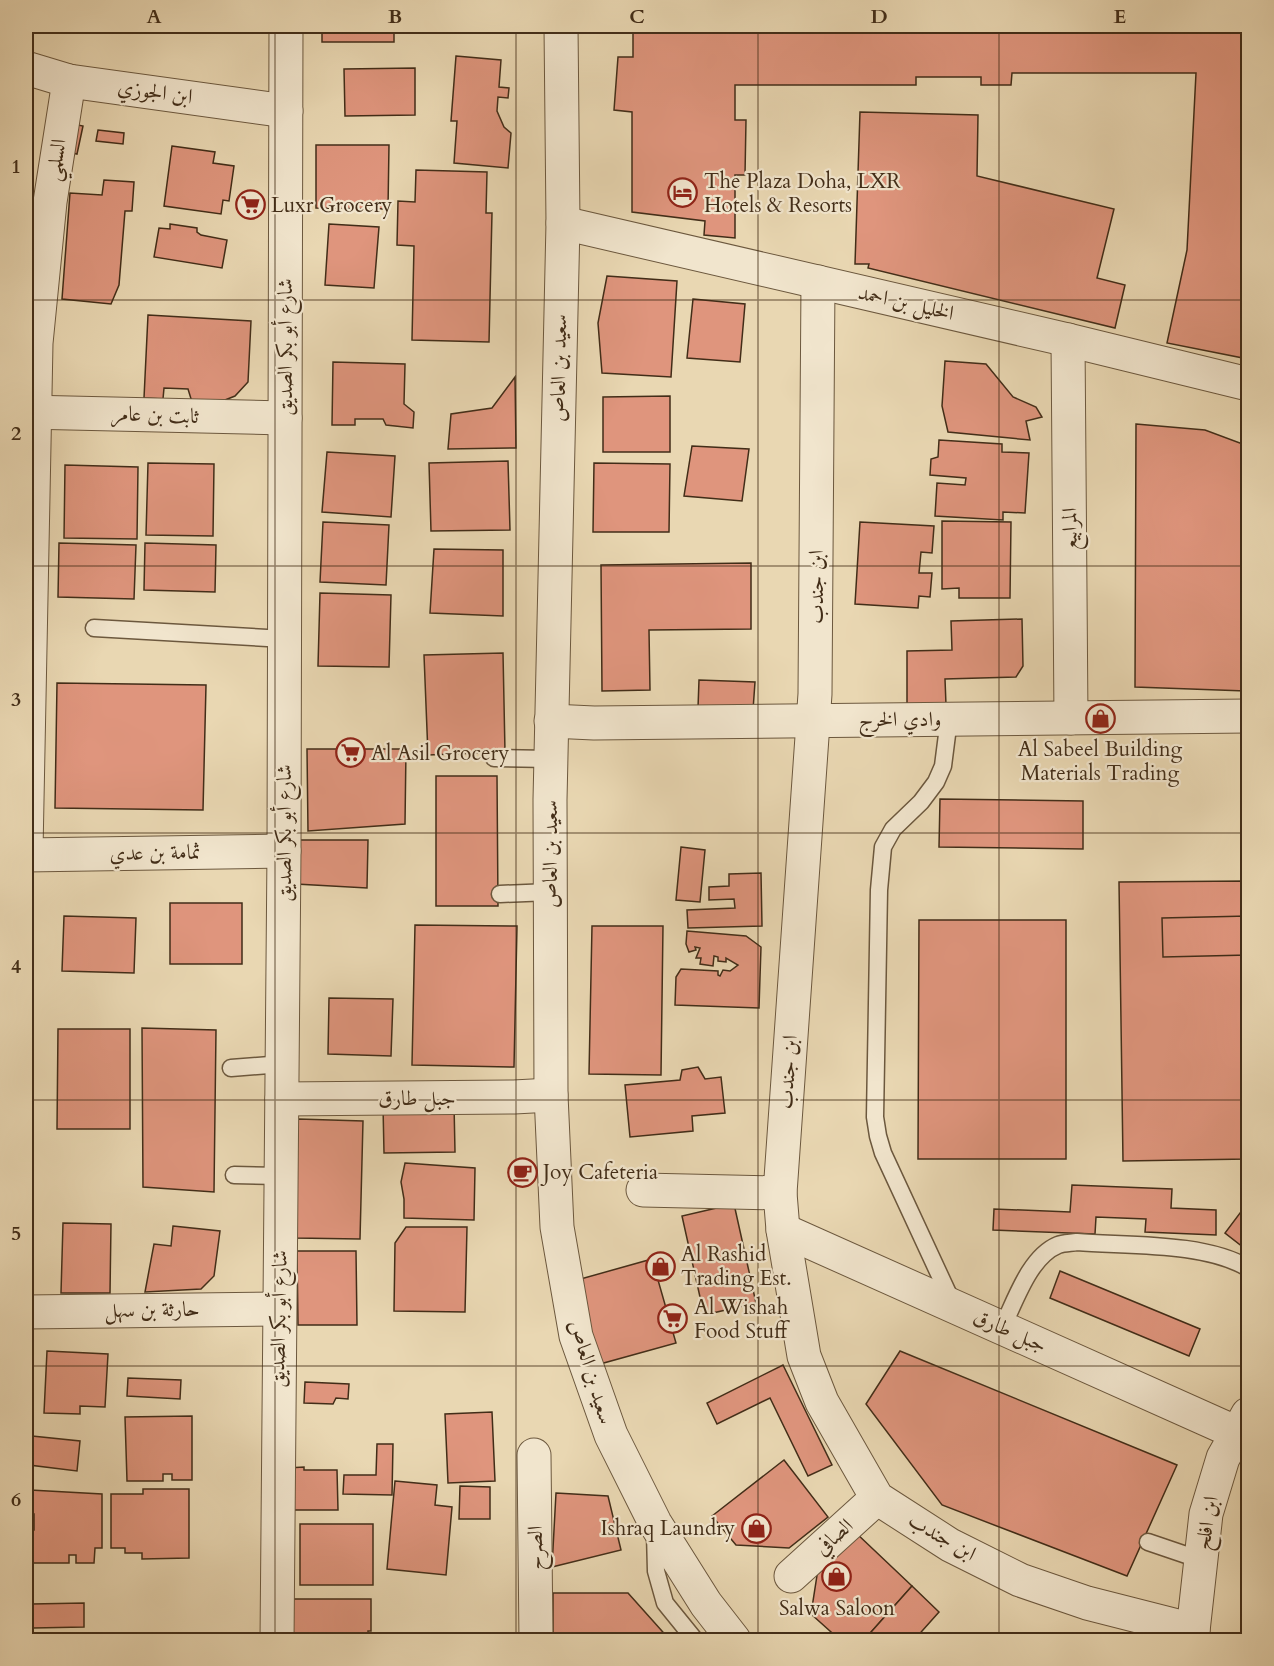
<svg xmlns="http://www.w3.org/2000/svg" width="1274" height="1666" viewBox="0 0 1274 1666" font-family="Cardo,Amiri,serif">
	<rect width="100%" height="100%" fill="#e9d7b2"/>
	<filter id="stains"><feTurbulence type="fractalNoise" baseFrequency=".00333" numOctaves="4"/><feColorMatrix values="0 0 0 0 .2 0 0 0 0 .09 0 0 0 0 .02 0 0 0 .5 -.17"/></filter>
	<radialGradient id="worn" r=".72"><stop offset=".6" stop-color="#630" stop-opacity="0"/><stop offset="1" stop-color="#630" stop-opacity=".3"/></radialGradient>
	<g fill="#df957d" stroke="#422d18" stroke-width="1.5">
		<path d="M29 26H181V29L29 30Z"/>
		<rect x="322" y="26" width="72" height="16"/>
		<path d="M633 26H1248V359L1167 343 1187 250 1196 73H1012L1011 85H981V77H916V85H735V120H746L745 175H735V238L704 235 705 221 632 212V112L614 110 618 57H633Z"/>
		<path d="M456 56 501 60 499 87 509 88 508 98 498 97 497 111 504 127 511 133 508 168 454 163 457 121H451Z"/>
		<path d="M415 68V115L345 116 344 69Z"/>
		<path d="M860 112 978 115 977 176 1114 209 1097 278 1125 285 1115 328 868 268 869 264H855Z"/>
		<path d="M68 123 83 126 77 154 63 151Z"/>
		<path d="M98 130 124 133 123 144 96 141Z"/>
		<path d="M316 145H389L388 209 316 208Z"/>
		<path d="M172 146 215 152 213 163 234 166 229 201 223 200 221 214 164 206Z"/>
		<path d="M416 170 487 172 486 213H492L489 342 412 340 414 246 397 245 398 201 415 202Z"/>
		<path d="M104 180 134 182 132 211H125L119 285 111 304 62 299 70 193 102 195Z"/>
		<path d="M170 224 197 228V232L201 235 227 240 222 268 154 257 159 228 170 229Z"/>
		<path d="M329 224 379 227 374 288 325 285Z"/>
		<path d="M26 228 39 230 26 285Z"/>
		<path d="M607 276 677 281 671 377 602 373 598 323Z"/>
		<path d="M693 299 745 304 740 362 687 358Z"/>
		<path d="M148 315 251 321 248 382 235 396 220 402H192L188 389 164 388 163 399 144 398Z"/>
		<path d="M945 361 986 364 1013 397 1036 407 1042 417 1026 421 1030 440 948 432 942 406Z"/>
		<path d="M333 362 405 364 404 404 414 412 413 428 386 425 383 419H355V425H332Z"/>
		<path d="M515 377 516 448 448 449 451 414 492 408Z"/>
		<path d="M670 396V452H603V397Z"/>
		<path d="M1136 424 1205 430 1248 446V689L1246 691 1135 687Z"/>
		<path d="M939 440 1002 444V452L1029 453 1025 513 1003 512V520L935 516 937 483 965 485 966 478 930 475 931 459 938 457Z"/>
		<path d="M692 446 749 449 742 501 684 496Z"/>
		<path d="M327 452 395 456 391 517 322 512Z"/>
		<path d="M508 461 510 530 431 531 429 463Z"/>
		<path d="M148 463 214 464 213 536 146 535Z"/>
		<path d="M594 463 670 464 669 532H593Z"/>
		<path d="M65 465 138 467 137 539 64 538Z"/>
		<path d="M942 521 1011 522 1010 598H959V588L942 589Z"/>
		<path d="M323 522 389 525 386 585 320 582Z"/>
		<path d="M860 522 934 526 932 553 921 552 919 573H932L930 597 919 596 918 608 855 604Z"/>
		<path d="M59 543 136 545 134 599 58 597Z"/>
		<path d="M145 543 216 545 215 592 144 590Z"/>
		<path d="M434 549 503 550V616L430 613Z"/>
		<path d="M751 563V629L649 630 650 690 602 691 601 565Z"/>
		<path d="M320 593 391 595 389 667 318 666Z"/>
		<path d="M1022 619 1023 666 1016 677 945 679 946 705 907 706V651L952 650 951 621Z"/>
		<path d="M503 653 505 752 428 755 424 655Z"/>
		<path d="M699 680 755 682 753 710 698 708Z"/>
		<path d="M57 683 206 685 203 810 55 808Z"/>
		<path d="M307 749H406L405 824 308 831Z"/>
		<path d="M436 776H497L498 906H436Z"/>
		<path d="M940 799 1083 801V849L939 847Z"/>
		<path d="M295 840H368L367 888 296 884Z"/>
		<path d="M681 847 705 850 700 902 676 900Z"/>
		<path d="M761 873 762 926 688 928 687 910 735 908 734 899 709 900V887L729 886V874Z"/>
		<path d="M1248 881V1159L1123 1161 1119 882Z"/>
		<rect x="170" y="903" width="72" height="61"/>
		<path d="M64 916 136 918 134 973 62 971Z"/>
		<path d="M1248 916V955L1163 957 1162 918Z"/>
		<path d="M919 920H1066V1159H918Z"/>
		<path d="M415 925 517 926 514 1067 412 1065Z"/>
		<path d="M592 926H663L661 1075 589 1074Z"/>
		<path d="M687 931 746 936 761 947 759 1008 675 1005 676 977 681 969 718 971V975L720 976 723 970 730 971 738 965 726 958V962L718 961V957L714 956 713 966 700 964 701 958H696L700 948 695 947 696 950 689 952 686 944Z"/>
		<path d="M329 998 393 999 391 1056 328 1054Z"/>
		<path d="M142 1028 216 1030 214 1192 143 1187Z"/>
		<path d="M58 1029H130V1129H57Z"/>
		<path d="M698 1067 705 1079 721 1077 725 1113 692 1116 693 1131 630 1137 625 1085 680 1080 682 1070Z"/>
		<path d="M454 1104 455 1152 384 1153 383 1106Z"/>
		<path d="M298 1119 363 1121 360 1239 295 1238Z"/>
		<path d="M405 1163 475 1168 474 1220 404 1218V1199L401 1182Z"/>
		<path d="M1072 1185 1172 1189 1171 1208 1216 1210V1235L1145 1232 1146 1219 1096 1217 1095 1234 993 1230 994 1209 1070 1212Z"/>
		<path d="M734 1204 756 1303 704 1315 682 1216Z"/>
		<path d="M1240 1213 1248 1220V1251L1225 1233Z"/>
		<path d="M63 1223 111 1224 110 1293H61Z"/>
		<path d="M173 1226 220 1231 214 1276 201 1289 145 1292 154 1244 171 1246Z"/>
		<path d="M406 1227H467L465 1312 394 1311 395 1243Z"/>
		<path d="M297 1251H356L357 1325H298Z"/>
		<path d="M652 1259 676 1343 600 1364 577 1280Z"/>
		<path d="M1060 1271 1200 1329 1189 1356 1050 1298Z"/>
		<path d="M47 1351 108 1354 105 1407 80 1406V1414L44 1413Z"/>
		<path d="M900 1351 1177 1465 1127 1576 942 1505 866 1404Z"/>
		<path d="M783 1365 832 1465 808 1476 770 1398 717 1424 707 1403Z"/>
		<path d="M128 1378 181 1380 180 1399 127 1396Z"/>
		<path d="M305 1382 349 1384 348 1399 336 1398 333 1404 304 1403Z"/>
		<path d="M492 1412 495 1481 448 1483 445 1414Z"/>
		<path d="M192 1416V1480H172V1474H163V1481H127L125 1417Z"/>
		<path d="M32 1436 80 1441 77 1471 29 1465Z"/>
		<path d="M377 1444H393L392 1495 343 1494 344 1475H376Z"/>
		<path d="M784 1460 828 1517 789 1548 736 1545 712 1516Z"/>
		<path d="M304 1467V1470H337L338 1510H287V1468Z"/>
		<path d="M395 1481 437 1485 435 1505 452 1507 446 1575 387 1569Z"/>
		<path d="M460 1486 490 1487V1519H459Z"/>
		<path d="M143 1489H189V1558L142 1559V1553H125V1548H111V1494H143Z"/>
		<path d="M30 1490 102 1494V1548H95L94 1563H76V1555H69V1563H33V1548H28L29 1530H34V1514H30Z"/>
		<path d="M556 1493 608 1496 621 1550 552 1567Z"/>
		<rect x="300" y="1524" width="73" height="61"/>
		<path d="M855 1532 912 1586 864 1640H840L811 1614 818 1569Z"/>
		<path d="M912 1586 939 1612 914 1640H864Z"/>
		<path d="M553 1593H628L670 1640H553Z"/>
		<path d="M291 1599H371V1631H368V1640H293Z"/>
		<path d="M84 1603V1627L33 1628 32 1604Z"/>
		<path d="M90 1634V1640H33V1636Z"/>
	</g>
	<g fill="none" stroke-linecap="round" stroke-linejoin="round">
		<defs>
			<g id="service">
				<path d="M94 628 285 639"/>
				<path d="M949 719 943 766 936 782 921 802 893 829 883 847 879 890 875 1117 878 1136 883 1153 953 1304"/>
				<path d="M494 758 550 759"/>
				<path d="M500 894 550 892"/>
				<path d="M231 1068 282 1064"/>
				<path d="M234 1175 281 1176"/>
				<path d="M1002 1328C1015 1302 1029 1257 1058 1245 1063 1243 1071 1243 1077 1242 1129 1246 1204 1242 1248 1268"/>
				<path d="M655 1533 656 1571 665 1603 695 1640"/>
				<path d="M1148 1542 1201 1560"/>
			</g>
			<g id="minor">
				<path d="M26 68 69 81 286 111"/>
				<path d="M563 223 1068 340 1248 384"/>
				<path d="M818 282 815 694 780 1193 783 1230 804 1356 822 1402 877 1498 950 1545 1020 1580 1087 1603 1193 1630"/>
				<path d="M1068 340 1071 718"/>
				<path d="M26 412 285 418"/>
				<path d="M551 721 594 723 1248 716"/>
				<path d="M26 851 36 343 50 202 69 81"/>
				<path d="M26 855 284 851"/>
				<path d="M282 1099 514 1097 551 1095"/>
				<path d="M643 1190 780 1193"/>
				<path d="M783 1230 1237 1433"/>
				<path d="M26 1312 279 1309"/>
				<path d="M534 1455 536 1640"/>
				<path d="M791 1576 877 1498"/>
				<path d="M277 1640 284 851 286 26"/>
			</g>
			<g id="tertiary">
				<path d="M561 26 563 223 550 800 551 1095 557 1227 576 1336 611 1435 655 1523 706 1604 734 1640"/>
				<path d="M1192 1640 1206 1514 1223 1458 1248 1414"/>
			</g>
		</defs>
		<use href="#service" stroke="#6c583e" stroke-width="19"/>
		<use href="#minor" stroke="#6c583e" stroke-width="35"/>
		<use href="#tertiary" stroke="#6c583e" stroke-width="35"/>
		<use href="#service" stroke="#f1e5cd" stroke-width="16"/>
		<use href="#minor" stroke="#f1e5cd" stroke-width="33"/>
		<use href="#tertiary" stroke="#f1e5cd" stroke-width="33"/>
	</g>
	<path fill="none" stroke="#422d18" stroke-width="1.5" stroke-opacity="0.55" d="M275 26V1640M516 26V1640M758 26V1640M999 26V1640M26 300H1248M26 566H1248M26 833H1248M26 1100H1248M26 1366H1248"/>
	<defs>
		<symbol id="hotel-ring" viewBox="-11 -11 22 22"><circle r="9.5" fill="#f1e5cd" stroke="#8f2418" stroke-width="1.5"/><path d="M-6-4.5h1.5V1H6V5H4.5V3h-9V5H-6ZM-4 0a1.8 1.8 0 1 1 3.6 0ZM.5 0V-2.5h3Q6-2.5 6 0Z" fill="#8f2418"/></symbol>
		<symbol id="supermarket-ring" viewBox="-11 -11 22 22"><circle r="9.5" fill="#f1e5cd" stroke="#8f2418" stroke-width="1.5"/><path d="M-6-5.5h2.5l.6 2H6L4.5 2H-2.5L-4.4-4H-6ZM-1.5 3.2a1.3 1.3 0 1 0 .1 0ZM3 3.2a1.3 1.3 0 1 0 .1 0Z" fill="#8f2418"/></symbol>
		<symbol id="shop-ring" viewBox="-11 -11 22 22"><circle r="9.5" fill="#f1e5cd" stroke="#8f2418" stroke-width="1.5"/><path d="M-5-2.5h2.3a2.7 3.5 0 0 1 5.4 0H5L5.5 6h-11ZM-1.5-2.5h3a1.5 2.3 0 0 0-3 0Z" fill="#8f2418"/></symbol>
		<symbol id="cafe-ring" viewBox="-11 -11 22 22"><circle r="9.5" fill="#f1e5cd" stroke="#8f2418" stroke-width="1.5"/><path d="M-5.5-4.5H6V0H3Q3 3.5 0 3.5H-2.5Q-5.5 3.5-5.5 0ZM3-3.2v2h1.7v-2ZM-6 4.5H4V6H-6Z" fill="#8f2418"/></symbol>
	</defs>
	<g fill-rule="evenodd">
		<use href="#hotel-ring" x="666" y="176" width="33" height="33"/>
		<use href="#supermarket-ring" x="234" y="188" width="33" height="33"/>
		<use href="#shop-ring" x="1084" y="702" width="33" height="33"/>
		<use href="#supermarket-ring" x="334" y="736" width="33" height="33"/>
		<use href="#cafe-ring" x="506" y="1156" width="33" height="33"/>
		<use href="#shop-ring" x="644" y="1250" width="33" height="33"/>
		<use href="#supermarket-ring" x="656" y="1302" width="33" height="33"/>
		<use href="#shop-ring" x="740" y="1512" width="33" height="33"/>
		<use href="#shop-ring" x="820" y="1560" width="33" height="33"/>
	</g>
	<g text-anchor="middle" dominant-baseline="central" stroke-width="4.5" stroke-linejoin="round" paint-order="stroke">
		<g font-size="21" fill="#422d18" stroke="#f1e5cd">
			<text transform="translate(155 92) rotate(8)">ابن الجوزي</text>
			<text transform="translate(56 160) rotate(-81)">السلمي</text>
			<text transform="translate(906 303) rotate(13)">الخليل بن احمد</text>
			<text transform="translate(285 347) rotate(-90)">شارع أبو بكر الصديق</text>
			<text transform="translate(559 368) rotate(-89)">سعيد بن العاص</text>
			<text transform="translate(155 415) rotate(2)">ثابت بن عامر</text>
			<text transform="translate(1070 529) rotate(-91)">المرابيع</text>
			<text transform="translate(816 587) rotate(-90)">ابن جندب</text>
			<text x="900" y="719">وادي الخرج</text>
			<text transform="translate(284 833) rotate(-90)">شارع أبو بكر الصديق</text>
			<text transform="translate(155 853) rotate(-1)">ثمامة بن عدي</text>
			<text transform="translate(550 854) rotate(-90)">سعيد بن العاص</text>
			<text transform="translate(788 1072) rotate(-86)">ابن جندب</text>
			<text x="417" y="1098">جبل طارق</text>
			<text transform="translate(152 1310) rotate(-1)">حارثة بن سهل</text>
			<text transform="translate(279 1319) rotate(-89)">شارع أبو بكر الصديق</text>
			<text transform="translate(1010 1331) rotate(24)">جبل طارق</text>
			<text transform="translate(591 1372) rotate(73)">سعيد بن العاص</text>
			<text transform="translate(1207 1523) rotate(-80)">ابن افلح</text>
			<text transform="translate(834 1537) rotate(-42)">الصافي</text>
			<text transform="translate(942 1537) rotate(30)">ابن جندب</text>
			<text transform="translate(535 1548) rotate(-90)">الصرح</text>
		</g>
		<g font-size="21" fill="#422d18" stroke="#f1e5cd" text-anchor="start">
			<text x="704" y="181">The Plaza Doha, LXR<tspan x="704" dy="24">Hotels &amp; Resorts</tspan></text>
			<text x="271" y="205">Luxr Grocery</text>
			<text x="1100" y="749" text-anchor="middle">Al Sabeel Building<tspan x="1100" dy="24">Materials Trading</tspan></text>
			<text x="371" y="753">Al Asil Grocery</text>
			<text x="543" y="1172">Joy Cafeteria</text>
			<text x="681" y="1254">Al Rashid<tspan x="681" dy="24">Trading Est.</tspan></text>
			<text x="694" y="1307">Al Wishah<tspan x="694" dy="24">Food Stuff</tspan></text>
			<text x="735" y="1528" text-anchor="end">Ishraq Laundry</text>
			<text x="837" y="1608" text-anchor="middle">Salwa Saloon</text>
		</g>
	</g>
	<rect width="1274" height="1666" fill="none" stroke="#e9d7b2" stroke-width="66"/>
	<rect x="33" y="33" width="1208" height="1600" fill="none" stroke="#422d18" stroke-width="2"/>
	<g font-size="20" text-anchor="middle" font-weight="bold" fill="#422d18">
		<text x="154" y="23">A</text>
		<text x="395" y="23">B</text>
		<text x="637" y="23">C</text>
		<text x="879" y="23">D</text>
		<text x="1120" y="23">E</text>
		<text x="16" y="173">1</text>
		<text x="16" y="440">2</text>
		<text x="16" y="706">3</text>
		<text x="16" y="973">4</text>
		<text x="16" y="1240">5</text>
		<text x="16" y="1506">6</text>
	</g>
	<rect width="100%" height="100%" filter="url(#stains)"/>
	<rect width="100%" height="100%" fill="url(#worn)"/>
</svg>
